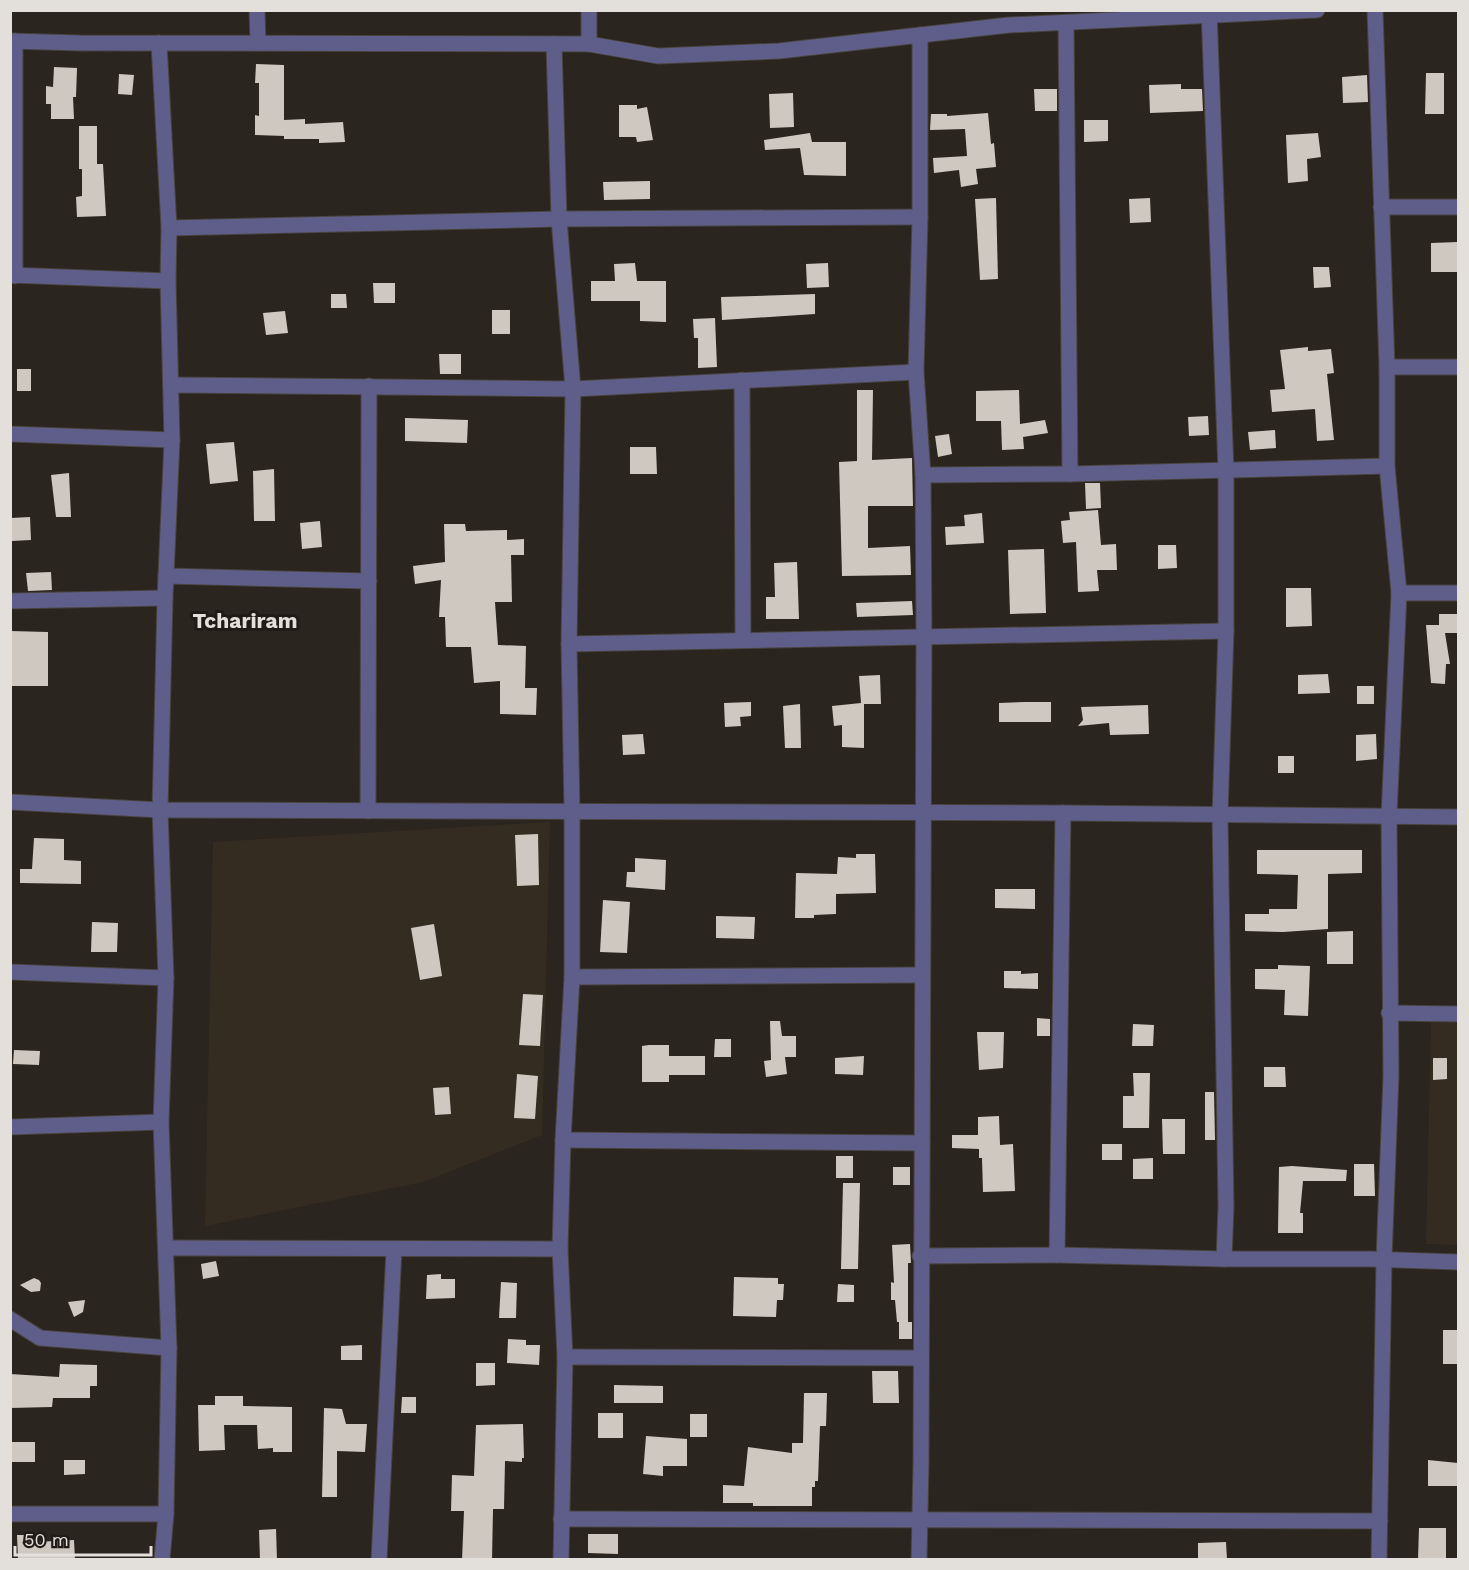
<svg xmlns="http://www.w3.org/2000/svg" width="1469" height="1570" viewBox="0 0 1469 1570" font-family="'Work Sans',sans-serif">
	<rect width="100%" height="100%" fill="#2a251f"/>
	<g fill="#352c21">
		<path d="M550 822 542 1135 423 1182 205 1226 213 842Z"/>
		<path d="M1431 1022H1458V1245L1426 1244Z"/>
	</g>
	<g fill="#cfc8c1">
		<path d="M256 64 284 65V120L305 119V124L343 122 345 142 319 143V139H284V136L255 135V115L259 116V83H255Z"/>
		<path d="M54 67 77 68 76 97H73L74 119H51V104H46V86L53 87Z"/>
		<path d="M1426 73H1444V114H1425Z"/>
		<path d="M119 74 134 75 132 95 118 94Z"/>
		<path d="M1367 75 1368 102 1343 103 1342 77Z"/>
		<path d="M1181 84V89H1202L1203 111 1150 113 1149 85Z"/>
		<path d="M1034 89H1057V111H1035Z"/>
		<path d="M793 93 794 127 770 128 769 94Z"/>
		<path d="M619 105H637V109L647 107 653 140 637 142 636 137H619Z"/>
		<path d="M988 113 991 144 994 143 996 167 976 169 978 184 961 187 959 170 934 173 933 158 967 156 965 129 930 130 931 114H947V116Z"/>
		<path d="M1084 120H1108V141L1084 142Z"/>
		<path d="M79 126H97V164H103L106 216 77 217 76 197 82 196V169H79Z"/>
		<path d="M810 133 812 142H846V176L804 175 800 148 765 150 764 140Z"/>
		<path d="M1318 133 1321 157 1307 159 1308 181 1288 183 1286 135Z"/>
		<path d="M650 181V199L604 200 603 182Z"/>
		<path d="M996 198 998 279 980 280 975 199Z"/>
		<path d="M1150 198 1151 222 1130 223 1129 199Z"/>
		<path d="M1458 242V272H1431V243Z"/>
		<path d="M635 263 637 281H666V322L640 321V301H591V281H615L614 264Z"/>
		<path d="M828 263 829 287 807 288 806 264Z"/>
		<path d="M1313 267H1329L1331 287 1314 288Z"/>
		<path d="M373 283H395V303H374Z"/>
		<path d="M331 294H346L347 308H331Z"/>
		<path d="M815 294V314L722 320 721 297Z"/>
		<rect x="492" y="310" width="18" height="24"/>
		<path d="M285 311 288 333 266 335 263 313Z"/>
		<path d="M715 318 717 367 698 368V338H694L693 319Z"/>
		<path d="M1308 347V351L1331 349 1334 373 1327 374 1334 440 1317 441 1315 409 1272 412 1270 390 1285 389 1280 350Z"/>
		<path d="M439 354H461V374H440Z"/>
		<rect x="17" y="369" width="14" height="22"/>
		<path d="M857 390H873L872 460 912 458 913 506H868V548L910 546 911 575 842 576 839 462 857 461Z"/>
		<path d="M1019 390 1020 424 1045 420 1048 433 1023 437 1024 449 1002 450 1001 421H976V391Z"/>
		<path d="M1208 416 1209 435 1189 436 1188 417Z"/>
		<path d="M405 418 468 420 467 443 405 441Z"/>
		<path d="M1275 430 1276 448 1250 450 1248 432Z"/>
		<path d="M949 434 952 454 938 457 935 436Z"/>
		<path d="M234 442 238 481 210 484 206 444Z"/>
		<path d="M630 447H656L657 474H630Z"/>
		<path d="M274 469 275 521H254L253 471Z"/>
		<path d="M69 473 71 517H56L51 475Z"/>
		<path d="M1085 483H1100L1101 508 1086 509Z"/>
		<path d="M1098 510 1101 545 1116 544 1117 570H1097L1099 591 1078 592 1076 542 1063 543 1061 521 1070 520 1069 512Z"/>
		<path d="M982 513 984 543 946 545 945 527 965 526 964 515Z"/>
		<path d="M30 517 31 540 12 541 11 518Z"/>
		<path d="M320 521 322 547 302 549 300 523Z"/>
		<path d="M444 524H465L466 531 507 530V540L524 539V555H511L512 602H495L498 645 526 646 525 688H537L536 715 500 714V681L474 683 471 647H446L445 617H439L441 580 415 584 413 566 445 562Z"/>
		<path d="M1158 545H1176L1177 568 1158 569Z"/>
		<path d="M1044 549 1046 613 1010 614 1008 550Z"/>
		<path d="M797 562 799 619H766V597H775L774 563Z"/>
		<path d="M51 572 52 590 28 591 26 573Z"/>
		<path d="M1286 588H1311L1312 626 1286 627Z"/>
		<path d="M912 601 913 615 857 617 856 603Z"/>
		<path d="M1439 614H1458V633H1445L1450 664H1446L1445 684 1431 683 1426 625H1439Z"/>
		<path d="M10 631 48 632V686H10Z"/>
		<path d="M1328 674 1330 693 1298 694V675Z"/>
		<path d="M880 675 881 704H864V748L842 747V725L834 726 832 706 861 703 859 676Z"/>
		<rect x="1357" y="686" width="17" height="18"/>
		<path d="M751 702V716L740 717 741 726 725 727 724 703Z"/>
		<path d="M1025 702H1051V722H999V703Z"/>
		<path d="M800 704 801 748H785L783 706Z"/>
		<path d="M1148 705 1149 734 1110 735 1109 723 1078 726 1083 720 1081 707Z"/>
		<path d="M643 734 645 754 623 755 622 735Z"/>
		<path d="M1376 734 1377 759 1356 761V735Z"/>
		<rect x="1278" y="756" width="16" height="17"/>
		<path d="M538 834 539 885 517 886 515 835Z"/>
		<path d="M34 838 64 839V860L81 861V884L20 883V869H32Z"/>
		<path d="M1257 850H1362V873L1328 874V929L1283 932 1245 931V914H1269V909H1297L1298 875 1257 874Z"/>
		<path d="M856 854H875L876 893 836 894V914L814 915V918H795L796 873 837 874 838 857 856 858Z"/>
		<path d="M635 858 666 860 665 890 626 887 627 872H635Z"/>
		<path d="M995 889H1035V909L995 908Z"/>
		<path d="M603 900 630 902 627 953 600 952Z"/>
		<path d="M716 916 755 917 754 939 716 938Z"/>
		<path d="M92 922 118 923 117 952H91Z"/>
		<path d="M434 924 442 976 420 980 411 928Z"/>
		<path d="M1353 931V964H1327V932Z"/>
		<path d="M1278 965 1310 966 1308 1016 1284 1015 1285 990 1255 989V969H1278Z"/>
		<path d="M1004 971H1021V974L1038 973V989L1004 988Z"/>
		<path d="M523 994 543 995 540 1046 519 1045Z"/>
		<path d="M1037 1018 1050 1019V1036H1037Z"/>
		<path d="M770 1021H780L782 1036H796V1057H785L787 1074 766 1077 764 1061 771 1060Z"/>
		<path d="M1133 1024 1154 1025 1153 1046H1132Z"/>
		<path d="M977 1032H1004L1003 1068 979 1070Z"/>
		<path d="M715 1039H731V1057H714Z"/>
		<path d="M649 1045H669V1056H705V1075H669V1082H642V1046Z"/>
		<path d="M14 1050 40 1051 39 1065 13 1064Z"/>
		<path d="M864 1056 863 1075 835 1074V1058Z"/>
		<path d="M1433 1058H1447V1079L1433 1080Z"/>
		<path d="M1264 1067H1285L1286 1087H1264Z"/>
		<path d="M1133 1073H1150L1149 1128H1123V1096H1134Z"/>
		<path d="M517 1074 538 1076 535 1119 514 1118Z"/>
		<path d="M449 1087 451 1114 435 1115 433 1088Z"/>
		<path d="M1205 1092H1214L1215 1140H1205Z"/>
		<path d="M999 1116 1000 1145 1013 1144 1015 1191 983 1192 982 1158H979V1149L952 1148V1135H978V1117Z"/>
		<path d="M1162 1119H1185V1154H1163Z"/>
		<rect x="1102" y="1144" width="20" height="16"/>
		<rect x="836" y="1156" width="17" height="22"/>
		<path d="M1153 1158V1179H1133V1159Z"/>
		<path d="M1354 1164H1374L1375 1196H1354Z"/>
		<path d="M1292 1166 1347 1170 1346 1181H1303L1300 1213H1303V1233H1278L1279 1167Z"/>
		<rect x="893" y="1167" width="17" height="18"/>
		<path d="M843 1183H860L858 1269H841Z"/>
		<path d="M910 1244 911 1263H908V1322H897L895 1300H891V1282L894 1283 892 1245Z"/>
		<path d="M216 1261 219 1276 203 1279 201 1264Z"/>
		<path d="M441 1274V1279H455V1298L426 1299 427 1275Z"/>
		<path d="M734 1277 778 1278V1284H784L783 1300H777L776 1317 733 1316Z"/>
		<path d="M34 1278 39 1280 41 1283 40 1291 31 1292 20 1285Z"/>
		<path d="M501 1282 517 1283 516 1318H499Z"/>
		<path d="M838 1284 854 1285V1302H837Z"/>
		<path d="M85 1300 83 1312 74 1317 68 1302Z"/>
		<rect x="899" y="1322" width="13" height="17"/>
		<rect x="1443" y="1330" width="15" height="34"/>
		<path d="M508 1339 526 1340V1345H540L539 1365 507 1363Z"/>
		<path d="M362 1345V1360H341V1346Z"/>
		<path d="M476 1363H495V1385L476 1386Z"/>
		<path d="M60 1364 97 1365V1386H90V1398H53L52 1407 10 1408V1374L59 1377Z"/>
		<path d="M872 1371H898L899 1403H873Z"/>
		<path d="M614 1385 663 1386V1403H614Z"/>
		<path d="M804 1393H827L826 1426H820L818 1481H815V1487H812V1506H753V1503H723V1485L744 1486 748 1447 792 1453V1443H803Z"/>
		<path d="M215 1396H243V1406L292 1407V1452H273V1448L258 1449 257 1425H224L225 1450 199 1451 198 1405H215Z"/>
		<path d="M402 1397H416V1413H401Z"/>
		<path d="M324 1408 342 1409 346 1424H367L365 1452 337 1451V1497H322Z"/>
		<rect x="598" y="1413" width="25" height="25"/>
		<rect x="690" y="1414" width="17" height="23"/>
		<path d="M523 1424 524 1458H522V1462L505 1461 504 1509H493L492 1560H462L464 1511H451L452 1475 474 1476 476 1425Z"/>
		<path d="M646 1436 687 1439V1466H663V1476L643 1474Z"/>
		<rect x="12" y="1442" width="23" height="20"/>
		<path d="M64 1460H85V1474L64 1475Z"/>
		<path d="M1428 1460 1458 1463V1486H1428Z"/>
		<path d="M1419 1528H1446V1559H1418Z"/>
		<path d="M276 1529 277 1560H260L259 1530Z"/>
		<path d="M588 1534H618V1554L588 1553Z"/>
		<path d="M17 1535H35V1542L74 1540 75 1560H18Z"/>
		<path d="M1226 1542 1227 1560H1198V1543Z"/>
	</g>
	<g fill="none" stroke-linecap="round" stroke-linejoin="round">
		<defs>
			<g id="minor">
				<path d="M257 10 258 43"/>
				<path d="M589 10V44"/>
				<path d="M1209 10 1226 471V631L1220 815 1226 1207 1224 1259"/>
				<path d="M1375 10 1387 367V466L1399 593 1389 816 1391 1076 1384 1259 1379 1560"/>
				<path d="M1066 23 1070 474"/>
				<path d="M10 41 80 43 589 44 658 56 779 51 1009 25 1317 10"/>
				<path d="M159 43 169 228 168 281 172 440 165 598 160 810 166 978 161 1122 169 1348 166 1514 162 1560"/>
				<path d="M554 44 559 219 573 389 569 644 572 811V977L563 1140 560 1249 565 1357 561 1560"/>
				<path d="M1381 207H1458"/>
				<path d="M169 228 559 219 920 217"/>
				<path d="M10 275 168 281"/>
				<path d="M15 276V41"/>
				<path d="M1387 367H1458"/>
				<path d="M742 380 743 640"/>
				<path d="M171 385 573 389 916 372"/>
				<path d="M10 434 172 440"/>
				<path d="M923 475 1070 474 1387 466"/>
				<path d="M166 576 369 581"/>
				<path d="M1399 593H1458"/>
				<path d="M10 601 165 598"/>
				<path d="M569 644 1226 631"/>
				<path d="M10 802 160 810 1063 813 1458 817"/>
				<path d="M368 811 369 386"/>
				<path d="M10 972 166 978"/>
				<path d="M572 977 921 975"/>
				<path d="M1389 1013 1458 1014"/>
				<path d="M10 1127 161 1122"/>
				<path d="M563 1140 922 1143"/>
				<path d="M166 1248 560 1249"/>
				<path d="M1057 1255 1224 1259H1368L1458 1262"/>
				<path d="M920 1256 1057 1255 1063 813"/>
				<path d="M10 1319 40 1338 169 1348"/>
				<path d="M565 1357 921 1358"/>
				<path d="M10 1514H166"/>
				<path d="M561 1519 1380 1521"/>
				<path d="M379 1560 394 1249"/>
				<path d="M919 1560 921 1464 924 637 923 475 916 372 920 217V35"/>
			</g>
		</defs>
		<use href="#minor" stroke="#48433d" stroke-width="17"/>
		<use href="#minor" stroke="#5f5e8a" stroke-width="15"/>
	</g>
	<g text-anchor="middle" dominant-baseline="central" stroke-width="6" stroke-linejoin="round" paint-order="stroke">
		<g font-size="21" font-weight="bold" fill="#e3dfdb" stroke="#201b16">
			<text x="245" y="620">Tchariram</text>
		</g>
	</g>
	<rect width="1469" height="1570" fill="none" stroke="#e3dfdb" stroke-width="24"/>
	<path d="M15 1546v9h136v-9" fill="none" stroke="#e3dfdb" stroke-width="3"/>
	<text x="24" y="1546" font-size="18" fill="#e3dfdb" stroke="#201b16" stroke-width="4.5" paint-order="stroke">50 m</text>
</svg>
